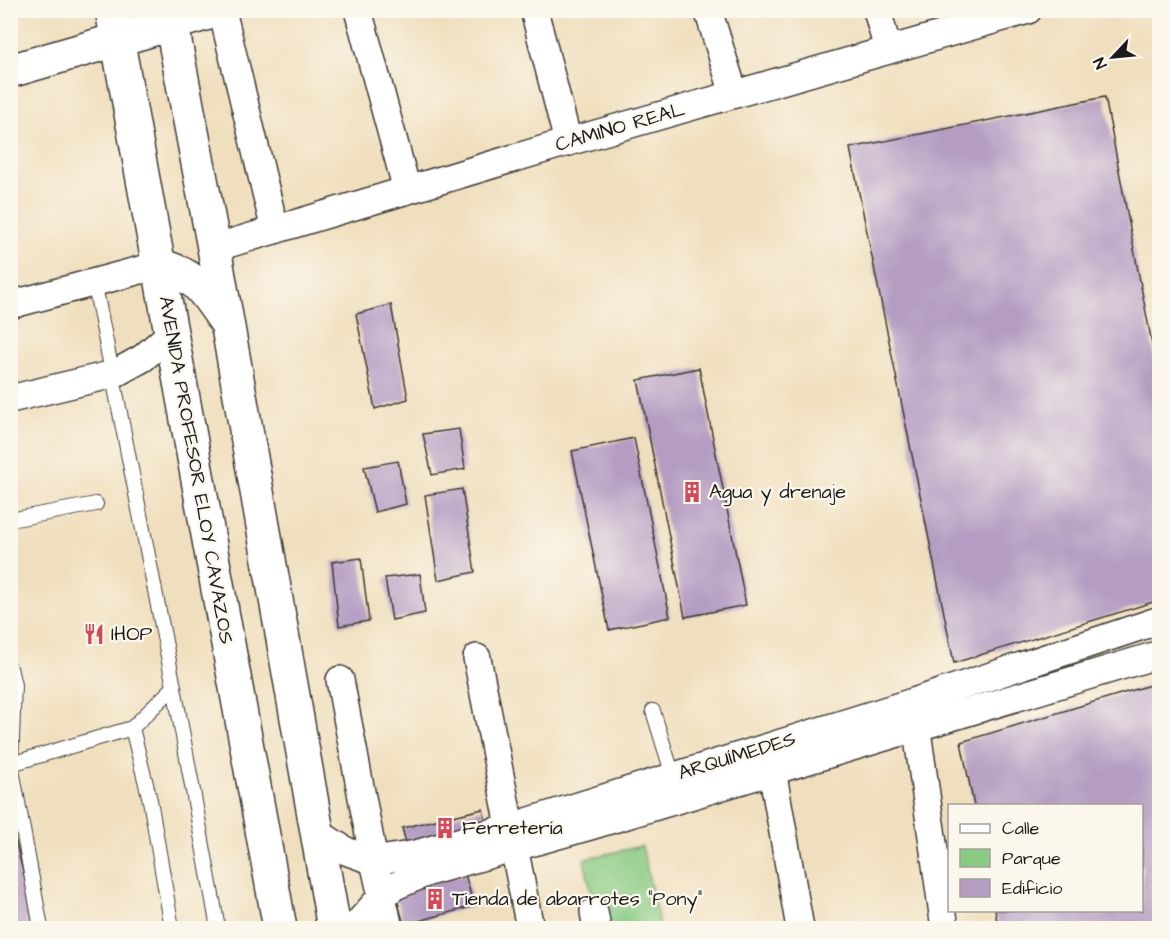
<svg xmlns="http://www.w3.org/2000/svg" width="1170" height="939" viewBox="0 0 1170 939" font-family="'Architects Daughter',sans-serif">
	<rect width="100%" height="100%" fill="#fbf7ec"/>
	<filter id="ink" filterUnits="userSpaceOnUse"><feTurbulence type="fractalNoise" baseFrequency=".0167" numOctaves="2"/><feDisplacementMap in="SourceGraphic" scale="12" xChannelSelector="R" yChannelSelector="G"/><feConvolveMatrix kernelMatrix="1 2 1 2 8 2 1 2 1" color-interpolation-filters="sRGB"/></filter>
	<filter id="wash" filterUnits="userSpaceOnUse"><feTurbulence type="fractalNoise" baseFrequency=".008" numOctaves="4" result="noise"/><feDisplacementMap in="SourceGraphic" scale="24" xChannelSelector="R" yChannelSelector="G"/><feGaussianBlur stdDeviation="1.35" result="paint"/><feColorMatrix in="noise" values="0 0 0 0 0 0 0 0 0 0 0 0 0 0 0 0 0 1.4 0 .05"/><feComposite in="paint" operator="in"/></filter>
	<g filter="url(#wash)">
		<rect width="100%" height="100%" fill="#f0dfbe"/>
		<path fill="#8acb83" stroke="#537450" stroke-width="1.5" d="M642 846 660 928H599L584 859Z"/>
		<g id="blocks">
			<g fill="#b49cc2">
				<path d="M1105 97 1160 386V600L954 663 850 148Z"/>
				<path d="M391 305 408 399 375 409 356 314Z"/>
				<path d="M699 368 746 605 685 617 638 380Z"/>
				<path d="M459 429 465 469 432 475 423 434Z"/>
				<path d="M634 438 670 617 609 630 572 451Z"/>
				<path d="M398 461 406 504 375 512 364 467Z"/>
				<path d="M462 489 475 572 438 580 425 495Z"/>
				<path d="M361 558 369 621 339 626 332 562Z"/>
				<path d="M420 574 425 613 392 620 385 578Z"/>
				<path d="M1160 682V928H1029L1028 924 998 928 995 910H1142V806H974L961 742Z"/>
				<path d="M483 809 487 827 407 846 402 828Z"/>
				<path d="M10 823H11L37 928H10Z"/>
				<path d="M465 874 474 906 404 925 395 892Z"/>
			</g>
		</g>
	</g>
	<g filter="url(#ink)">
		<use href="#blocks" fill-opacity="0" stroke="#3c3934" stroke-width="1.5"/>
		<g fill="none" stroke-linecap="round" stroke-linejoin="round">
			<defs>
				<g id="lane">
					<path d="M94 281 174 687 218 928"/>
					<path d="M10 520 96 504"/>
					<path d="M10 668 14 685 11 764 41 928"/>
					<path d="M653 711 674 779"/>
					<path d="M132 728 150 800 172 928"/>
					<path d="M11 764 132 728 174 687"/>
				</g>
				<g id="street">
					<path d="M222 10 275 230"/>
					<path d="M358 10 407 190"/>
					<path d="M534 10 568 142"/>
					<path d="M708 10 734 94"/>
					<path d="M877 10 888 50"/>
					<path d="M214 248 568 142 1028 10"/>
					<path d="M10 305 159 265"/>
					<path d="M10 399 114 374 143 358 170 334"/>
					<path d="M477 658 530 928"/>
					<path d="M340 680 374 861 389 928"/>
					<path d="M914 710 945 928"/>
					<path d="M769 753 800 928"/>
					<path d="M316 832 346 851 374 861 416 854 511 827 913 702 1160 620"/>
					<path d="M594 912 597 928"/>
					<path d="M354 928 382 896 395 886 428 872 590 826 1160 654"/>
				</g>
				<g id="secondary">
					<path d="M112 10 280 928"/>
					<path d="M169 10 214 248 334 928"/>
					<path d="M10 71 219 10"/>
					<path d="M159 265C197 276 203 289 225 321"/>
				</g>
			</defs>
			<use href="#lane" stroke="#3c3934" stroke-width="16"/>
			<use href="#street" stroke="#3c3934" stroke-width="30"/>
			<use href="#secondary" stroke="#3c3934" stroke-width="36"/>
			<use href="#lane" stroke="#fff" stroke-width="14"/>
			<use href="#street" stroke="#fff" stroke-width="27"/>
			<use href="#secondary" stroke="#fff" stroke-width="33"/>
		</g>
	</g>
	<defs>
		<symbol id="building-bare" viewBox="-9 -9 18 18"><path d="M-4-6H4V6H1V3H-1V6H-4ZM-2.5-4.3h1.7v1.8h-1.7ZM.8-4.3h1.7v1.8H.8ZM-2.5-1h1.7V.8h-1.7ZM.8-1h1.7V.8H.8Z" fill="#d1495b" stroke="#fbf7ec" stroke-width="2.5" paint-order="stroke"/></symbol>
		<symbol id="restaurant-bare" viewBox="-9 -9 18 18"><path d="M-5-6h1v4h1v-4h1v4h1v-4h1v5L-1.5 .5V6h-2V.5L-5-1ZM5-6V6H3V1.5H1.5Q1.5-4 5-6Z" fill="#d1495b" stroke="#fbf7ec" stroke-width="2.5" paint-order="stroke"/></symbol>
	</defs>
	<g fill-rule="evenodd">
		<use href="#building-bare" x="677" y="477" width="30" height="30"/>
		<use href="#restaurant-bare" x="79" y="619" width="30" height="30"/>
		<use href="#building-bare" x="430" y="813" width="30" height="30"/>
		<use href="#building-bare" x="420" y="884" width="30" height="30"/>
	</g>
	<g text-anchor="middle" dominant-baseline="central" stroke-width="4.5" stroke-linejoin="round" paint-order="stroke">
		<g font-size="20" fill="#1c1c1c" stroke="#fbf7ec">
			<text transform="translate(620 127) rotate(-16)">CAMINO REAL</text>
			<text transform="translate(196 470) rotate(80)">AVENIDA PROFESOR ELOY CAVAZOS</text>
			<text transform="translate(737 756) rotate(-17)">ARQUÍMEDES</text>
		</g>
		<g font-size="20" fill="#1c1c1c" stroke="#fbf7ec" text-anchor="start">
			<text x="709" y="492">Agua y drenaje</text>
			<text x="111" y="634">IHOP</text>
			<text x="462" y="828">Ferretería</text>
			<text x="452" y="899">Tienda de abarrotes "Pony"</text>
		</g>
	</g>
	<rect width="1170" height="939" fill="none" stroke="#fbf7ec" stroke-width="36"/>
	<rect x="948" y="804" width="195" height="108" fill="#fbf7ec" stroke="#a29f99" stroke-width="1.5"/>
	<rect x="960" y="824" width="30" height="9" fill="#ffffff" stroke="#a29f99" stroke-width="1.5"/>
	<text x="1002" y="834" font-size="18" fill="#1c1c1c">Calle</text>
	<rect x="960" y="849" width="30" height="18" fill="#8acb83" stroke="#a29f99" stroke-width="1.5"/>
	<text x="1002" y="864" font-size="18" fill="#1c1c1c">Parque</text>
	<rect x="960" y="879" width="30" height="18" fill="#b49cc2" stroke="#a29f99" stroke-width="1.5"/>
	<text x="1002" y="894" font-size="18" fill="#1c1c1c">Edificio</text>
	<g transform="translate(1113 57) rotate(244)" stroke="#fbf7ec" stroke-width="4.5" paint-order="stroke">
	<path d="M0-4.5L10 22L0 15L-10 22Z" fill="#1c1c1c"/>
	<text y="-9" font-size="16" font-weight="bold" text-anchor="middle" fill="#1c1c1c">N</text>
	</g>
</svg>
